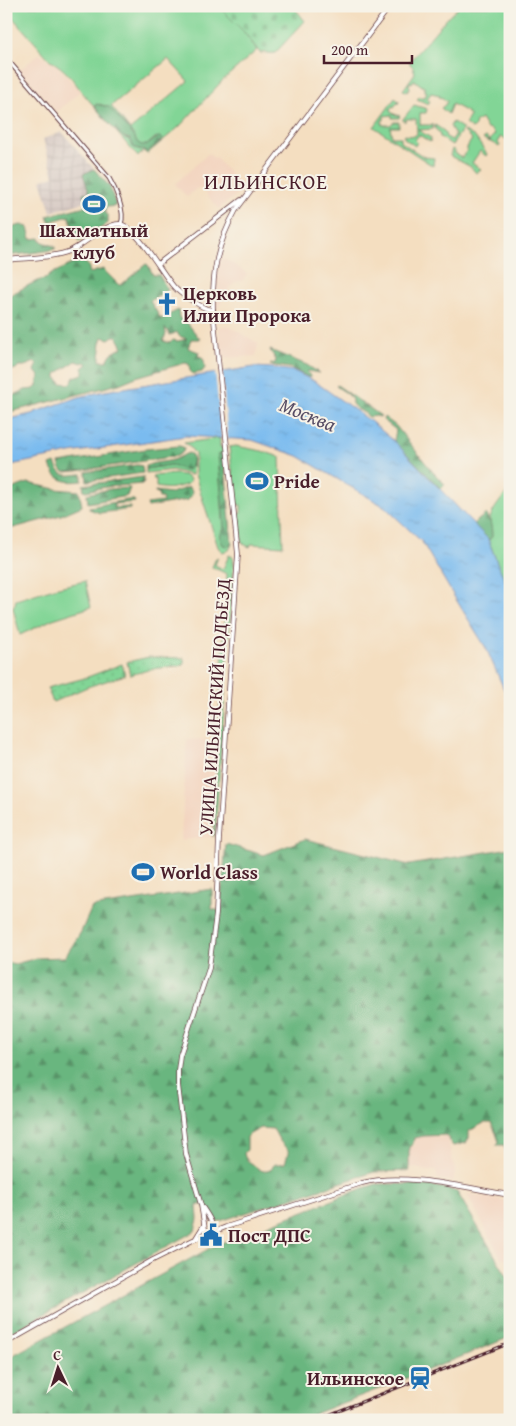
<svg xmlns="http://www.w3.org/2000/svg" width="516" height="1426" viewBox="0 0 516 1426" font-family="'Gentium Book Plus',serif">
	<defs>
		<pattern id="industrial-grid" width="8" height="8" patternUnits="userSpaceOnUse" patternTransform="scale(1.25)"><rect width="8" height="8" fill="#cfc0bb"/><path d="M0 4h8M4 0v8" fill="none" stroke="#b3a5a1"/></pattern>
		<pattern id="forest-firs" width="22" height="20" patternUnits="userSpaceOnUse" patternTransform="scale(1.25)"><rect width="22" height="20" fill="#69b67f"/><path d="M5 1l3.5 6h-7zM16 11l3.5 6h-7z" fill="#589368"/></pattern>
		<pattern id="cemetery-stones" width="16" height="16" patternUnits="userSpaceOnUse" patternTransform="scale(1.25)"><rect width="16" height="16" fill="#82d596"/><path d="M2 7V4a2 2 0 0 1 4 0v3zM10 15v-3a2 2 0 0 1 4 0v3z" fill="#72b681"/></pattern>
		<pattern id="park-dots" width="8" height="8" patternUnits="userSpaceOnUse" patternTransform="scale(1.25)"><rect width="8" height="8" fill="#82d596"/><path d="M2 2h.1M6 6h.1" fill="none" stroke="#72b681" stroke-width="1.8" stroke-linecap="round"/></pattern>
		<pattern id="water-ripples" width="26" height="14" patternUnits="userSpaceOnUse" patternTransform="scale(1.25)"><rect width="26" height="14" fill="#7abbef"/><path d="M2 4q2-2 4 0t4 0M15 11q2-2 4 0t4 0" fill="none" stroke="#6ba0cd"/></pattern>
	</defs>
	<rect width="100%" height="100%" fill="#f7f3e8"/>
	<filter id="ink" filterUnits="userSpaceOnUse"><feTurbulence type="fractalNoise" baseFrequency=".02" numOctaves="2"/><feDisplacementMap in="SourceGraphic" scale="10" xChannelSelector="R" yChannelSelector="G"/><feConvolveMatrix kernelMatrix="1 2 1 2 8 2 1 2 1" color-interpolation-filters="sRGB"/></filter>
	<filter id="wash" filterUnits="userSpaceOnUse"><feTurbulence type="fractalNoise" baseFrequency=".0096" numOctaves="4" result="noise"/><feDisplacementMap in="SourceGraphic" scale="20" xChannelSelector="R" yChannelSelector="G"/><feGaussianBlur stdDeviation="1.12" result="paint"/><feColorMatrix in="noise" values="0 0 0 0 0 0 0 0 0 0 0 0 0 0 0 0 0 1.4 0 .05"/><feComposite in="paint" operator="in"/></filter>
	<g filter="url(#wash)">
		<rect width="100%" height="100%" fill="#f4dec0"/>
		<g fill="#f3d4bf">
			<path d="M39 54 58 67 80 91 57 112 20 70Z"/>
			<path d="M209 153 213 158 215 157 243 189 219 209 201 188H197L187 197 175 184Z"/>
			<path d="M220 257 235 265 247 274 242 281 235 282 229 289 217 310 215 289Z"/>
			<path d="M220 326 230 327 258 343 256 356 221 358 219 328Z"/>
			<path d="M187 739 218 740 213 837 181 840Z"/>
			<path d="M435 1136 437 1138 447 1136 455 1171 453 1181 438 1179 436 1170 429 1171 407 1166V1147L415 1146 414 1137Z"/>
			<path d="M467 1194 510 1201V1261L501 1258Z"/>
		</g>
		<path fill="url(#industrial-grid)" d="M62 132 94 169 83 174 89 192 85 202 51 212 41 180 54 176 43 139Z"/>
		<g fill="#82d596" stroke="#667a60" fill-rule="evenodd">
			<path d="M6 6H218L244 32 257 50 223 80 179 127 147 154 143 151 138 157 81 91C73 79 64 68 51 61L6 10ZM168 59 188 81 130 130 111 106ZM99 104 109 107 135 137C137 144 140 146 147 145L156 137 162 140 147 152C142 149 138 150 133 147L131 140 124 138Z"/>
			<path d="M460 6H510V140L500 137 498 143 500 145 499 147 495 144 483 139 486 137 488 139 487 140 491 141 490 139 495 134 489 128 487 129 481 119 476 122 475 126 472 129 465 124 470 116 467 114V112L452 104 448 114 441 108 445 105 447 101 443 99V98L439 97 440 95 431 93 427 99 430 101 428 104 417 99 419 97H425L427 92 425 91V88L414 80 412 83 410 82 409 84 410 88 407 92 403 90 415 73 413 67 410 64V61L446 19Z"/>
			<path d="M395 98 399 101 398 104 397 103 394 107 392 106 390 111 394 114 400 116 399 118H392V115L384 116V120H382V125H390L394 122H399V127H390L392 137H401V142L424 157 434 158 433 166 374 127Z"/>
			<path d="M414 105 427 109 426 113H420V125H433V129L418 130 431 138 430 142 419 135 415 140 417 142 415 146 405 139 403 135 415 136 417 133 416 119H406V121H403V119Z"/>
			<path d="M453 122 462 128V130L452 145 440 137 439 132 435 129V125L444 131 446 137 452 140 455 135 450 126Z"/>
			<path d="M465 131 475 137 487 154 486 156 480 151 472 163 481 169 476 173 471 167 450 156 452 149 455 151V153L462 158 467 150 466 149 472 139 464 132Z"/>
			<path d="M220 438V447H223L224 453 218 454 224 529 221 533 229 546 232 544 229 550 222 552 218 547 198 485 195 474V454L189 446 184 443Z"/>
			<path d="M236 446 262 451 280 457 283 546 251 544 250 547 245 545 242 542 238 514 241 513V505H237L229 447Z"/>
			<path d="M193 459 192 475 172 470 146 473V469L171 465 191 467Z"/>
			<path d="M176 474 184 475 190 479V482L188 484C175 488 170 490 156 487V479H153L152 476Z"/>
			<path d="M510 488V591L498 565 488 539H490C493 528 490 528 490 519 491 511 505 495 510 488Z"/>
			<path d="M229 555 233 557 234 564 215 835 213 837 227 574 212 567 216 558 218 557 215 565 223 569Z"/>
			<path d="M85 581 91 607 53 619 20 635 13 608 15 604 16 600 54 588Z"/>
		</g>
		<g fill="url(#forest-firs)" stroke="#5a6a55" fill-rule="evenodd">
			<path d="M96 104 109 107 135 137C137 143 140 146 147 145L158 137H160L162 140 147 152C142 148 138 150 133 147L130 139C118 138 103 116 95 107Z"/>
			<path d="M94 169 110 187 116 206 107 207 105 210V213L108 216V223L101 228 93 230 79 242 69 216 49 222 47 216 85 206V202L83 193 89 192 83 174Z"/>
			<path d="M21 225 28 227 31 239 40 238 41 241 56 247 55 249 46 251 7 256 6 248 9 243 6 240V229Z"/>
			<path d="M81 260 88 265 90 273 103 269 119 285H121L146 264 148 265 153 275H159L168 290 150 301 161 319 178 310 179 318 185 320 200 339H191L188 348 199 352 198 356 202 357 204 361 205 368 202 372 193 374 190 371 189 364 185 363 136 377 119 384 6 413V395L10 397 25 390 34 389 37 386 39 376 35 371 37 365 35 362 25 366H19L16 369 6 372V297L37 281 45 279 53 273ZM165 328 167 330 169 335 173 334 177 332 179 336 187 339 178 341 173 340 170 343 163 341 166 334ZM113 336H117L123 347 111 354 107 361H100V357L101 350 100 343 102 337 109 339ZM76 361 82 363 84 362 88 364 83 368V374L74 377 71 384 60 383V381L56 378V374Z"/>
			<path d="M270 350 307 365 319 373 308 371 307 372 311 377 310 378 290 368 270 365 271 364 275 363 276 360Z"/>
			<path d="M337 385 381 416 380 417 376 416 369 417C364 411 356 410 352 404 353 394 343 392 336 386Z"/>
			<path d="M384 417 396 426 432 471 445 484 441 489 394 441 396 430 383 420Z"/>
			<path d="M179 446 183 447 184 449 183 452 177 456 77 471 64 472 61 469 59 463 146 449Z"/>
			<path d="M189 453 192 455C193 461 192 466 188 470L174 467 171 465 146 469V466C156 461 168 463 178 458 183 456 184 454 189 453Z"/>
			<path d="M224 453 232 544 227 546 223 545 220 539 221 533 224 529 218 454Z"/>
			<path d="M55 463C62 479 67 475 82 474V481C67 483 55 481 50 465Z"/>
			<path d="M137 465 142 466 143 473 87 481 86 472Z"/>
			<path d="M143 477 144 482 142 484 106 487 86 491 84 490 83 485Z"/>
			<path d="M28 483 56 489 79 491 82 506 61 515 6 530V491Z"/>
			<path d="M189 487 192 491V495L188 500 148 507 147 504 163 502 162 498H159L158 493 155 492V491L171 493Z"/>
			<path d="M130 488 127 496 88 503 87 494 111 489Z"/>
			<path d="M127 500H134L135 502 114 504V508L130 507V509L100 513 89 509V507Z"/>
			<path d="M486 514C491 521 492 529 492 537L490 539H488L473 524Z"/>
			<path d="M305 839 409 865 510 848V1155L507 1154 504 1145H496L499 1142 496 1133 491 1123H484L469 1131V1138L466 1143 453 1146 446 1135 424 1136 414 1138 413 1144 409 1147V1171L374 1172 217 1222 210 1217 203 1204 197 1206 198 1219 195 1231 6 1335V962L15 964 37 958 65 957 81 932 92 907 212 889V909L220 911 226 844 264 855ZM261 1128 273 1129C276 1133 277 1137 280 1141 288 1152 291 1146 285 1163 282 1164 279 1164 276 1164 270 1167 275 1167 270 1170 262 1174 257 1167 251 1163 247 1160 245 1159 244 1153L247 1150V1137L250 1134Z"/>
			<path d="M376 1184C400 1184 435 1183 457 1192L510 1281V1337L441 1365 298 1420H6V1359L214 1246 358 1190Z"/>
		</g>
		<path fill="url(#cemetery-stones)" stroke="#667a60" d="M218 6H293L305 21 275 53C269 54 266 52 260 53L244 32Z"/>
		<g fill="url(#park-dots)" stroke="#667a60">
			<path d="M149 657 184 658V665L152 669 130 675 127 662Z"/>
			<path d="M122 664 125 675 87 687 53 702 47 688 85 678Z"/>
		</g>
		<path fill="url(#water-ripples)" stroke="#626d8d" d="M254 367 273 368 294 371 314 381 369 420 394 441 488 539 498 565 510 591V703L486 648 452 593 422 542 385 507 298 456 252 440 186 436 70 453 6 466V420L35 413V412L79 397 105 391Z"/>
		<path fill="#f4dec0" d="M222 370 228 441H222L215 371Z"/>
		<g fill="none" stroke-linecap="round" stroke-linejoin="round">
			<path stroke="#7abbef" stroke-width="1" d="M509 851H510"/>
		</g>
	</g>
	<g filter="url(#ink)">
		<g fill="none" stroke-linecap="round" stroke-linejoin="round">
			<defs>
				<path id="tertiary" d="M6 58 109 178C115 188 126 212 121 224"/>
				<g id="secondary">
					<path d="M6 260C26 258 52 258 70 251 84 245 106 223 120 224 136 226 163 275 174 287 180 294 188 298 196 303 201 306 206 310 213 310"/>
					<path d="M158 264 241 200"/>
					<path d="M203 1208C208 1216 215 1224 211 1233"/>
					<path d="M211 1233 208 1232 205 1229 201 1205 186 1154 178 1085V1070L180 1055 209 968 216 914 219 839 238 554 213 310C212 272 217 244 236 210L390 6"/>
					<path d="M196 1238 204 1225"/>
					<path d="M6 1343 153 1260 193 1240 226 1227 362 1183C403 1172 467 1188 510 1195"/>
				</g>
			</defs>
			<use href="#tertiary" stroke="#643c41" stroke-width="5"/>
			<use href="#secondary" stroke="#643c41" stroke-width="5.5"/>
			<use href="#tertiary" stroke="#fff" stroke-width="3"/>
			<use href="#secondary" stroke="#fff" stroke-width="4"/>
			<defs>
				<path id="rail" d="M316 1420 510 1343"/>
			</defs>
			<use href="#rail" stroke="#4a1f2b" stroke-width="3"/>
			<use href="#rail" stroke="#f7f3e8" stroke-width="1" stroke-dasharray="4" stroke-linecap="butt"/>
		</g>
	</g>
	<defs>
		<symbol id="stadium-bare" viewBox="-9 -9 18 18"><path d="M0-5a6.5 5 0 1 0 0 10a6.5 5 0 1 0 0-10ZM-3.5-1.8h7v3.6h-7Z" fill="#1f6fb2" stroke="#f7f3e8" stroke-width="2.5" paint-order="stroke"/></symbol>
		<symbol id="church-bare" viewBox="-9 -9 18 18"><path d="M-1.2-6h2.4v3.5h3.3v2.4h-3.3V6h-2.4V-.1h-3.3v-2.4h3.3Z" fill="#1f6fb2" stroke="#f7f3e8" stroke-width="2.5" paint-order="stroke"/></symbol>
		<symbol id="civic-bare" viewBox="-9 -9 18 18"><path d="M-.6-6.5H3V-4.5H.6V-3L4-1V1h2V6H-6V1h2V-1L-.6-3ZM-1.2 2.5V6h2.4V2.5Z" fill="#1f6fb2" stroke="#f7f3e8" stroke-width="2.5" paint-order="stroke"/></symbol>
		<symbol id="station-bare" viewBox="-9 -9 18 18"><path d="M-3-6H3Q5-6 5-4V2Q5 4 3 4L4.5 6H3L1.5 4h-3L-3 6H-4.5L-3 4Q-5 4-5 2V-4Q-5-6-3-6ZM-3.5-4v3h7v-3ZM-3.5 1v1.5H-2V1ZM2 1v1.5H3.5V1Z" fill="#1f6fb2" stroke="#f7f3e8" stroke-width="2.5" paint-order="stroke"/></symbol>
	</defs>
	<g fill-rule="evenodd">
		<use href="#stadium-bare" x="78" y="188" width="32" height="32"/>
		<use href="#church-bare" x="151" y="288" width="32" height="32"/>
		<use href="#stadium-bare" x="241" y="465" width="32" height="32"/>
		<use href="#stadium-bare" x="127" y="856" width="32" height="32"/>
		<use href="#civic-bare" x="195" y="1219" width="32" height="32"/>
		<use href="#station-bare" x="404" y="1362" width="32" height="32"/>
	</g>
	<g text-anchor="middle" dominant-baseline="central" stroke-width="4" stroke-linejoin="round" paint-order="stroke">
		<g font-size="19" font-weight="bold" fill="#4a1f2b" stroke="#f7f3e8" text-anchor="start">
			<text x="94" y="230" text-anchor="middle">Шахматный<tspan x="94" dy="22">клуб</tspan></text>
			<text x="183" y="293">Церковь<tspan x="183" dy="22">Илии Пророка</tspan></text>
			<text x="274" y="481">Pride</text>
			<text x="160" y="872">World Class</text>
			<text x="228" y="1235">Пост ДПС</text>
			<text x="404" y="1378" text-anchor="end">Ильинское</text>
		</g>
		<g font-size="19" fill="#4a1f2b" stroke="#f7f3e8">
			<text transform="translate(214 707) rotate(-86)">УЛИЦА ИЛЬИНСКИЙ ПОДЪЕЗД</text>
		</g>
		<g font-size="20" font-style="italic" fill="#584e66" stroke="#f7f3e8">
			<text transform="translate(308 414) rotate(22)">Москва</text>
		</g>
		<g font-size="21" letter-spacing="1" fill="#4a1f2b" stroke="#f7f3e8">
			<text x="266" y="181">ИЛЬИНСКОЕ</text>
		</g>
	</g>
	<rect width="516" height="1426" fill="none" stroke="#f7f3e8" stroke-width="25"/>
	<g transform="translate(58 1368) rotate(356)" stroke="#f7f3e8" stroke-width="4" paint-order="stroke">
	<path d="M0-4L9 19L0 12L-9 19Z" fill="#4a1f2b"/>
	<text y="-8" font-size="14" font-weight="bold" text-anchor="middle" fill="#4a1f2b">С</text>
	</g>
	<path d="M324 55v8h88v-8" fill="none" stroke="#4a1f2b" stroke-width="2.5"/>
	<text x="331" y="55" font-size="15" fill="#4a1f2b" stroke="#f7f3e8" stroke-width="4" paint-order="stroke">200 m</text>
</svg>
